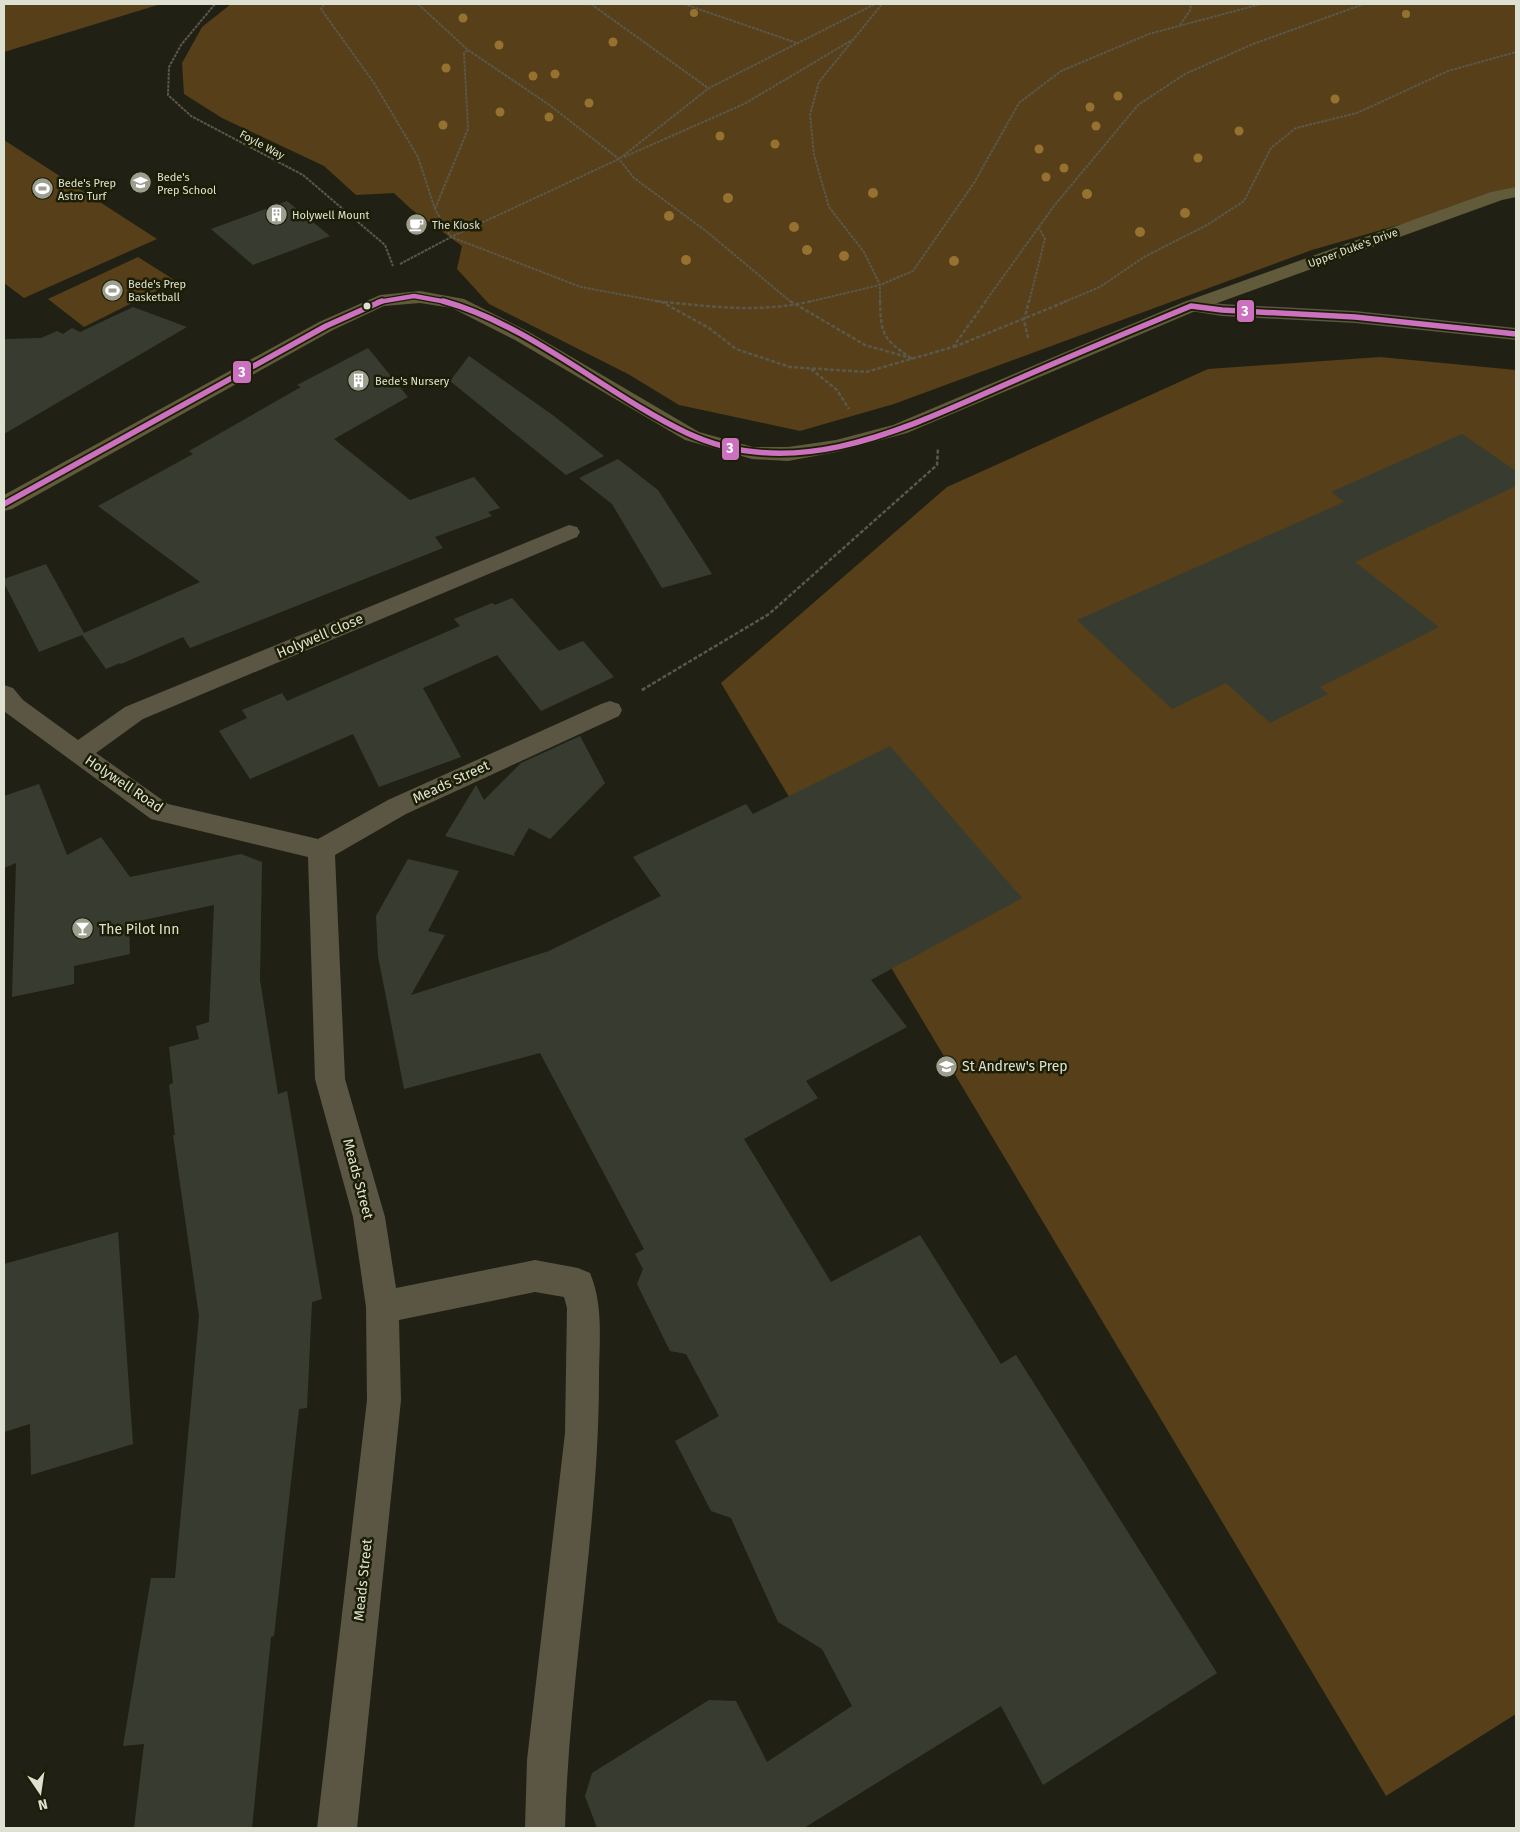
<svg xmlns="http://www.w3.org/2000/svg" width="1520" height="1832" viewBox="0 0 1520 1832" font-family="'Fira Sans',sans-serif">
	<rect width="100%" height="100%" fill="#202114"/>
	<g fill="#563f19">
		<path d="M4 4H161L4 52Z"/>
		<path d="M231 4H1516V191L1312 250 894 404 800 431 679 405 628 374 489 304 457 269 462 246 411 209 394 193 356 195 324 166 222 118 184 94 182 63 202 27Z"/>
		<path d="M4 140 157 239 24 298 4 283Z"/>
		<path d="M138 257 176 281 84 327 48 299Z"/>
		<path d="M1380 357 1516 370V1714L1386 1796 721 683 947 487 1208 369Z"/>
	</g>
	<g fill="#383c30">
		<path d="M287 201 330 236 253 265 211 229Z"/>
		<path d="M133 307 187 327 4 434V339L41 338 57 331 63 334 72 328 80 332Z"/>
		<path d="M368 348 408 397 334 439 410 500 474 477 500 508 488 512 492 516 435 537 443 548 190 648 183 637 121 664 120 663 106 669 82 635 39 652 4 583V579L46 564 84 633 200 582 98 506 193 454 189 451 301 387 297 385Z"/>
		<path d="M469 356 554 416 604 456 566 475 450 381Z"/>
		<path d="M1462 434 1516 471V486L1355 562 1439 627 1320 687 1328 694 1270 723 1226 683 1172 709 1077 620 1344 502 1331 492Z"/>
		<path d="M618 459 658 490 712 574 662 588 612 504 579 478Z"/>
		<path d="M512 598 559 651 583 641 614 677 541 711 497 655 423 688 461 757 379 787 353 734 250 779 219 731 247 718 242 710 282 693 287 701 460 626 454 619 492 603 495 605Z"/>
		<path d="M580 736 605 783 550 839 529 828 514 854 515 856 445 836 476 785 484 800 521 763Z"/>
		<path d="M890 746 1022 898 871 980 907 1027 806 1081 818 1098 744 1139 831 1282 920 1235 1001 1364 1016 1355 1217 1673 1043 1785 1001 1706 804 1828H597L585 1796 592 1773 709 1700 736 1701 767 1762 852 1706 822 1649 778 1622 731 1518 711 1511 675 1441 719 1416 686 1354 670 1351 637 1284 643 1269 635 1254 644 1249 540 1053 404 1089 378 956 376 916 408 859 459 871 428 931 445 935 411 995 549 951 661 896 633 857 746 804 753 814Z"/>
		<path d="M39 784 67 855 101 837 130 877 241 854 262 862 260 980 278 1094 287 1091 322 1299 312 1302 307 1408 299 1409 274 1636 271 1637 252 1828H134L144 1744 123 1746 151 1578H175L199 1316 173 1135H175L169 1085 173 1083 169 1047 199 1039 196 1026 209 1022 214 905 129 923 130 954 74 966V984L12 997 16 863 4 868V796Z"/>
		<path d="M118 1232 133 1444 31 1475 30 1424 4 1432V1264Z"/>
	</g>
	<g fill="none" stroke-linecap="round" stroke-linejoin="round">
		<g stroke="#5b584a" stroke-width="2" stroke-dasharray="3 1" stroke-linecap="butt">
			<path d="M215 4 181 45 169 67 168 95 191 116 303 175 385 245 393 266"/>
			<path d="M324 4 321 9 374 83 418 157 435 209 451 237 581 287 662 302"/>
			<path d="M418 4 468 50 548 104 619 159 634 178 706 231 791 302"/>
			<path d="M591 4 708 88"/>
			<path d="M684 4 797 43"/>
			<path d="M1180 25 1191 9 1190 4"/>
			<path d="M624 157 744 104 852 40"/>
			<path d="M435 209 468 129 464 53 468 50"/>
			<path d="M400 264 451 237 619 159 709 88 875 4"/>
			<path d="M808 302 880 285 913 271 974 183 1019 103 1061 71 1149 34 1261 4"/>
			<path d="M880 302V285L864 252 829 207 814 155 810 115 819 82 882 4"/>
			<path d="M985 302 1054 206 1138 105 1185 74 1253 44 1364 4"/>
			<path d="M1029 302 1045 239 1039 228"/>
			<path d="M1064 302 1100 287 1144 257 1207 225 1244 201 1271 148 1296 128 1357 113 1448 71 1516 52"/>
		</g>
		<g stroke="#5b584a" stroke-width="2.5" stroke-dasharray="4 2" stroke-linecap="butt">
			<path d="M655 301 662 302 709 328 736 349 790 367 866 372 953 347 986 301"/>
			<path d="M790 301 865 345 914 359"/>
			<path d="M880 301C881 333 882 339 910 357"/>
			<path d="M664 302C718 307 759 313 813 301"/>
			<path d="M1028 338 1024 320 1029 301"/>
			<path d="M954 347 1067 301"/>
			<path d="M811 369 837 390 849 409"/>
			<path d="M642 690 769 614 937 465 938 448"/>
		</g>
		<path stroke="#5b584a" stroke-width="3" stroke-dasharray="5 2.5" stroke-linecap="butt" d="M642 690 644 689"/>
		<g fill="#5b5643" fill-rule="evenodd">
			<path d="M1191 300 1222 304 1355 311 1516 328V340L1355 323 1222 316 1184 310 1182 306 1184 302Z"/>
			<path d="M569 525 577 527 580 532 577 537 143 719 96 753 168 804 318 839 388 800 601 704 610 701 619 704 622 710 619 716 406 814 335 855 345 1079 385 1217 396 1288 535 1260 578 1268 590 1273C604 1306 599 1343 599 1378 599 1528 569 1677 565 1828H525L527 1760 565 1433 567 1308 564 1297 535 1292 399 1320 401 1400 357 1828H317L367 1400 366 1307 353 1217 315 1079 308 857 151 819 5 712 4 685 13 688 23 700 78 740 125 707Z"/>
		</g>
		<path fill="#615b3b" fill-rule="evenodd" d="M1516 187V197L1502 200 1198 310 907 433 837 452 788 461 752 459 685 440 515 340 452 308 420 303 384 306 333 330 12 509 4 511V495L319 322 380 295 420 291 464 299 529 332 699 432 753 447H788L836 440 893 425 1184 302 1491 192Z"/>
		<defs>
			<path id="bus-1-far1" d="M378 302 414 296 447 302"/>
			<g id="bus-1">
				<path d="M443 301C530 325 606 394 687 433 799 486 914 424 1018 379 1075 354 1133 330 1191 306L1222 310 1355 317 1516 334"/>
				<path d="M4 504 326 326 382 301"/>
			</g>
		</defs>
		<use href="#bus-1-far1" stroke="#1b1e05" stroke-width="7"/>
		<use href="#bus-1" stroke="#1b1e05" stroke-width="9"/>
		<use href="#bus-1-far1" stroke="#cb71c0" stroke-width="4.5"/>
		<use href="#bus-1" stroke="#cb71c0" stroke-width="5.5"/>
	</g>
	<g fill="#96712f">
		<circle cx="694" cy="13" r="4"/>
		<circle cx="1406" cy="14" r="4"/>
		<circle cx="463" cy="18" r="4.5"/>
		<circle cx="613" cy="42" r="4.5"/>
		<circle cx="499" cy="45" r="4.5"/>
		<circle cx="446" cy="68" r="4.5"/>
		<circle cx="555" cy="74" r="4.5"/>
		<circle cx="533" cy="76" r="4.5"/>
		<circle cx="1118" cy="96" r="4.5"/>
		<circle cx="1335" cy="99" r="4.5"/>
		<circle cx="589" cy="103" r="4.5"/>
		<circle cx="1090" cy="107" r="4.5"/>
		<circle cx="500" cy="112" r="4.5"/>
		<circle cx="549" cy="117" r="4.5"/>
		<circle cx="443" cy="125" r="4.5"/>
		<circle cx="1096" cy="126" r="4.5"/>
		<circle cx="1239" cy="131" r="4.5"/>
		<circle cx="720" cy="136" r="4.5"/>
		<circle cx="775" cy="144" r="4.5"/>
		<circle cx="1039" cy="149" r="4.5"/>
		<circle cx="1198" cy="158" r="4.5"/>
		<circle cx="1064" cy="168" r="4.5"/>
		<circle cx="1046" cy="177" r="4.5"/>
		<circle cx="873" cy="193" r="5"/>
		<circle cx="1087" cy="194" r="5"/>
		<circle cx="728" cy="198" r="5"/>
		<circle cx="1185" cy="213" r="5"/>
		<circle cx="669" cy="216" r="5"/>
		<circle cx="794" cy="227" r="5"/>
		<circle cx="1140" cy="232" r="5"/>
		<circle cx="807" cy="250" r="5"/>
		<circle cx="844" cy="256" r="5"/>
		<circle cx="686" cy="260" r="5"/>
		<circle cx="954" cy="261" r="5"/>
	</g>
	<defs>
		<symbol id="school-disc" viewBox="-11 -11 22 22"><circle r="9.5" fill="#9c9e8f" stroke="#1b1e05"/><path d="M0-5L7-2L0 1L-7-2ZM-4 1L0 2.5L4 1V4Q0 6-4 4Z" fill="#fff"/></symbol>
		<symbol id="stadium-disc" viewBox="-11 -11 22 22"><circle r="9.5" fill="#9c9e8f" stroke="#1b1e05"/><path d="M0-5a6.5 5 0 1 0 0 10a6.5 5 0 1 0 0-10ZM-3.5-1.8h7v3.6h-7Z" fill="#fff"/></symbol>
		<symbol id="building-disc" viewBox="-11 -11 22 22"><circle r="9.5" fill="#9c9e8f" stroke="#1b1e05"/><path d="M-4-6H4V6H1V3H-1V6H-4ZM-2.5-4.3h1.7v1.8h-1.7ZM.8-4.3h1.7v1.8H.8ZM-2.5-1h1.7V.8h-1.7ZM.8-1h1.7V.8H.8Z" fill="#fff"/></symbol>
		<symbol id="cafe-disc" viewBox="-11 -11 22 22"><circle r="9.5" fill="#9c9e8f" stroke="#1b1e05"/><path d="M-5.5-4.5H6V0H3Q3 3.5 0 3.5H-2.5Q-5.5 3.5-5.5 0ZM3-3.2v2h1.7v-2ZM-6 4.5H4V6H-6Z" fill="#fff"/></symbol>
		<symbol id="bar-disc" viewBox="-11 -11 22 22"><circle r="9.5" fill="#9c9e8f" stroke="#1b1e05"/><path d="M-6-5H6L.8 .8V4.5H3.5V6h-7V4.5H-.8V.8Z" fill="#fff"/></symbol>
	</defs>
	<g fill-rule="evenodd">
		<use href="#school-disc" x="128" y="170" width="25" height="25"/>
		<use href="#stadium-disc" x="30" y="176" width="25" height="25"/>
		<use href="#building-disc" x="264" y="202" width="25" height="25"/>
		<use href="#cafe-disc" x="404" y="212" width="25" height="25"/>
		<use href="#stadium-disc" x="100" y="278" width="25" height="25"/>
		<use href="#building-disc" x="346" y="368" width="25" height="25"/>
		<use href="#bar-disc" x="70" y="916" width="25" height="25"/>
		<use href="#school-disc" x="934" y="1054" width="25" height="25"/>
	</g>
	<circle fill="#dee1d1" stroke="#1b1e05" stroke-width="2" cx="367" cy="306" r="4.5"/>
	<g text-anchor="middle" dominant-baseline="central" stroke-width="5" stroke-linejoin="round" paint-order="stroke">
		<g font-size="11" fill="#dee1d1" stroke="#1b1e05">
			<text transform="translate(262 145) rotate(28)">Foyle Way</text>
			<text transform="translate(1353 248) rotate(-20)">Upper Duke's Drive</text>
		</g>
		<g font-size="11" fill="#dee1d1" stroke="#1b1e05" text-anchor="start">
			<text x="157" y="177">Bede's<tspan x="157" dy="13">Prep School</tspan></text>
			<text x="58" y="183">Bede's Prep<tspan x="58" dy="13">Astro Turf</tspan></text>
			<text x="292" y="215">Holywell Mount</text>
			<text x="432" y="225">The Kiosk</text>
			<text x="128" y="284">Bede's Prep<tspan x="128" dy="13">Basketball</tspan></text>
			<text x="375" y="381">Bede's Nursery</text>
		</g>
		<g font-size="14" fill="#dee1d1" stroke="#1b1e05">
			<text transform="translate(320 636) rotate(-23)">Holywell Close</text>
			<text transform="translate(451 782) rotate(-25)">Meads Street</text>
			<text transform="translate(124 784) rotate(34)">Holywell Road</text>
			<text transform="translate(358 1179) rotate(75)">Meads Street</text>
			<text transform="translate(363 1580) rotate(-84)">Meads Street</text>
		</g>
		<g font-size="14" fill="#dee1d1" stroke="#1b1e05" text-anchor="start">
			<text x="99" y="929">The Pilot Inn</text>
			<text x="962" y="1066">St Andrew's Prep</text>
		</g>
	</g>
	<g stroke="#1b1e05" stroke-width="2">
		<rect x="1236" y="299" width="19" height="24" rx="5" fill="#cb71c0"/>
		<rect x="232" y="360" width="20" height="24" rx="5" fill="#cb71c0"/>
		<rect x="721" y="437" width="19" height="24" rx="5" fill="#cb71c0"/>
	</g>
	<g font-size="14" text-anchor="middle" font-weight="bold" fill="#fff">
		<text x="1245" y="316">3</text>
		<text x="242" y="377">3</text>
		<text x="730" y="453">3</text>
	</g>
	<rect width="1520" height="1832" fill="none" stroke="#dee1d1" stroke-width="10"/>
	<g transform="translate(40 1792) rotate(167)" stroke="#1b1e05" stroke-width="4" paint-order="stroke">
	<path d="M0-4L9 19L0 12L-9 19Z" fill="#dee1d1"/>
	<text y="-8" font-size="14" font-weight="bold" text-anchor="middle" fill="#dee1d1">N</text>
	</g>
</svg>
